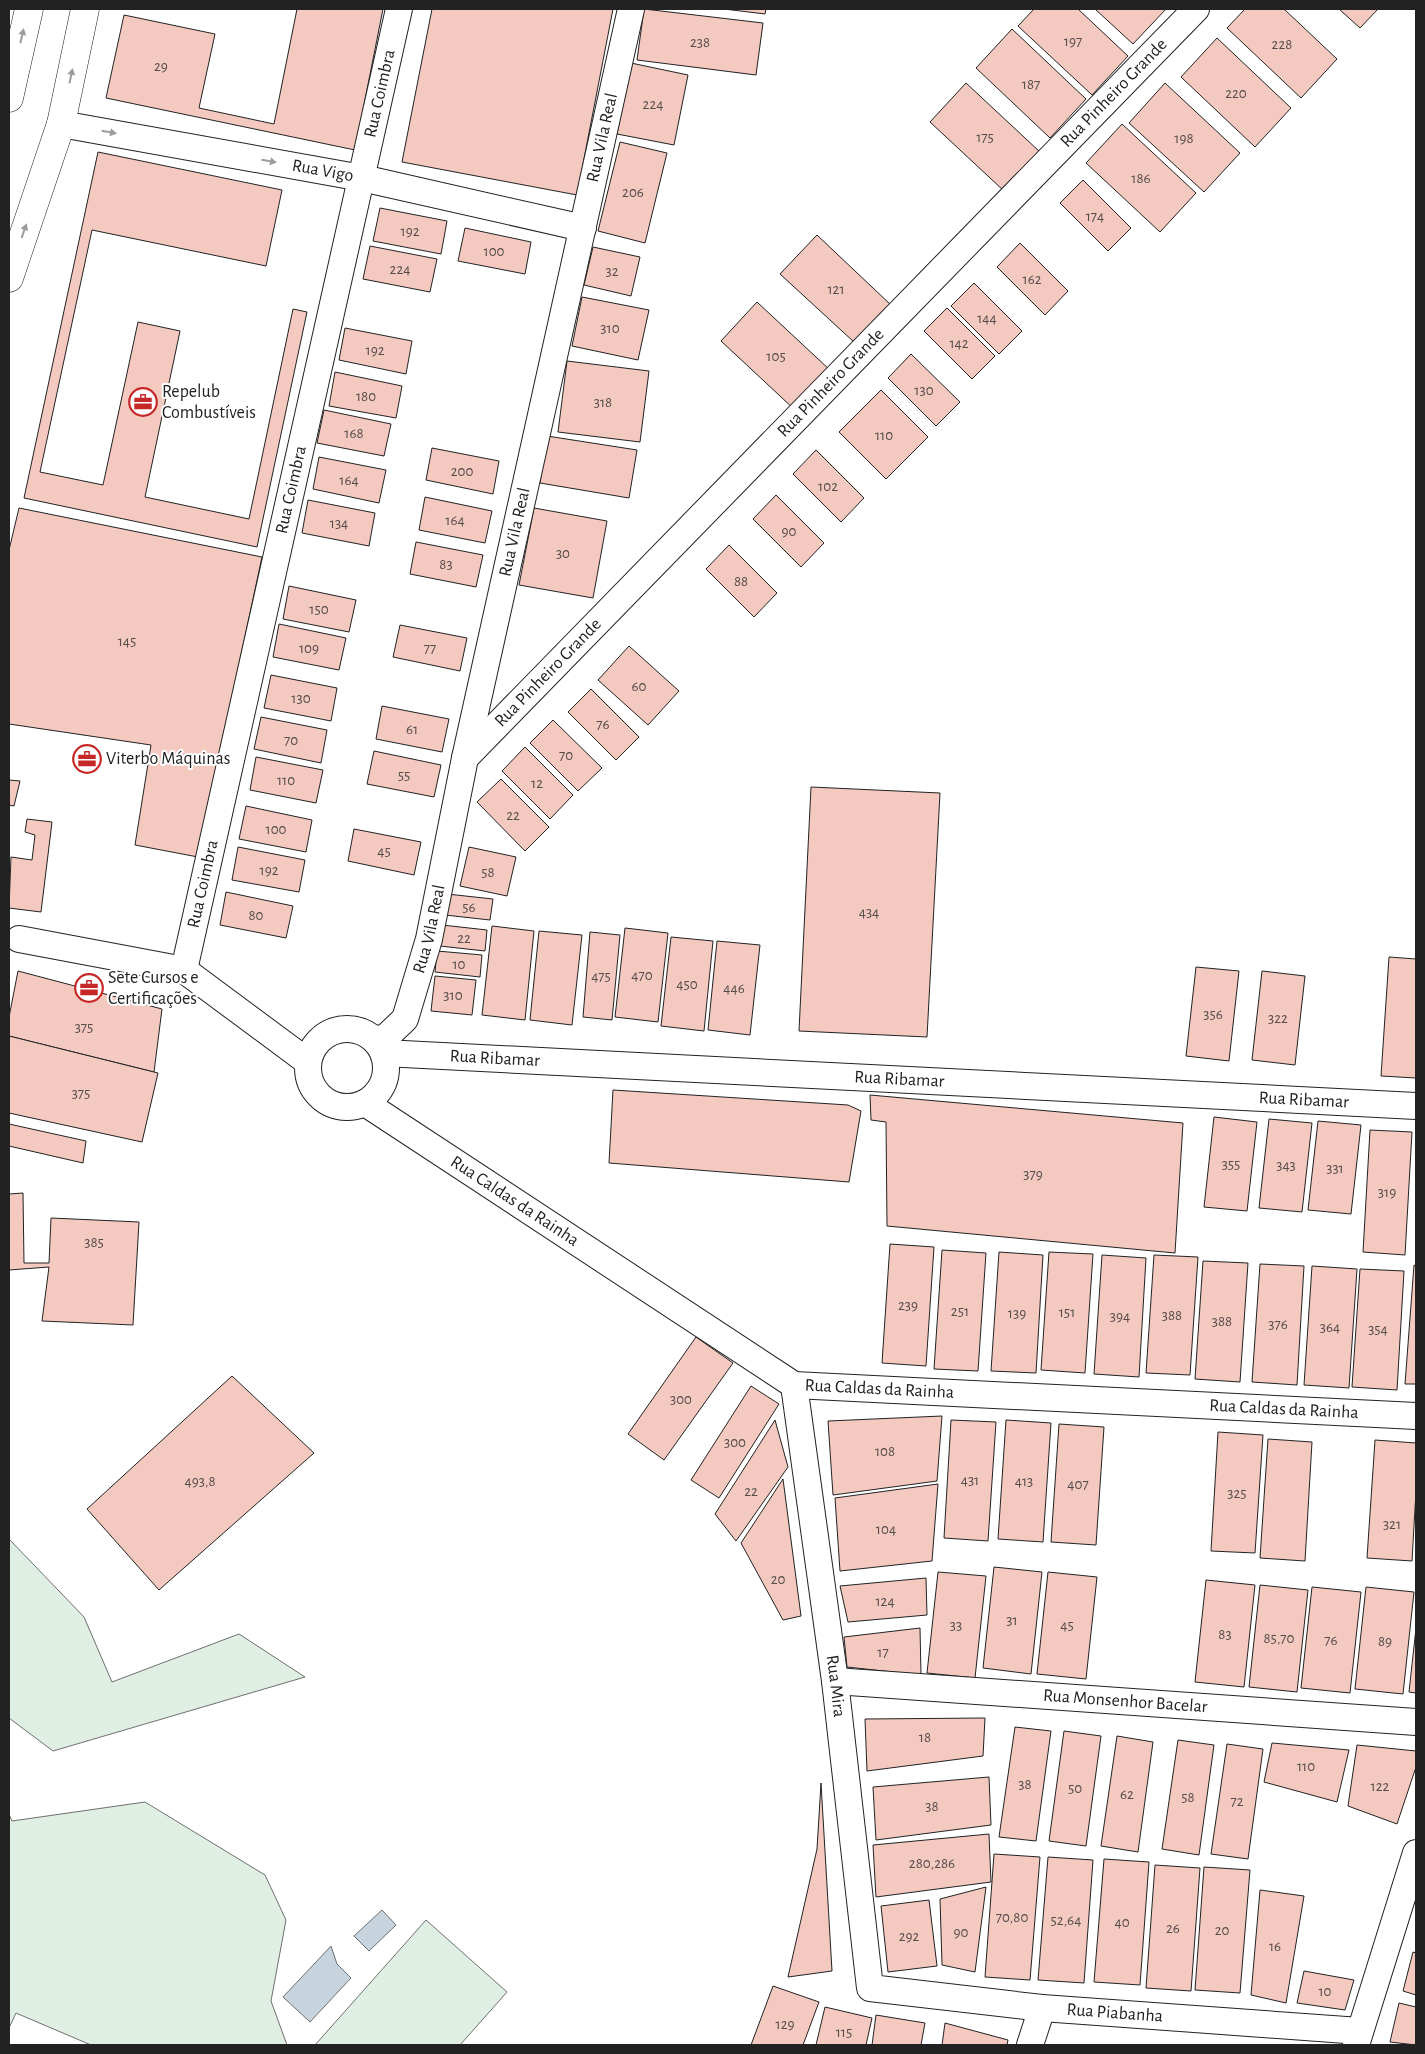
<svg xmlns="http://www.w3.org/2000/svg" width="1425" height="2054" viewBox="0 0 1425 2054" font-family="'Alegreya Sans',sans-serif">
	<rect width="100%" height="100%" fill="#fff"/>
	<g fill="#e0efe3" stroke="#6f6f6f">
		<path d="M9 1539 84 1617 112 1682 239 1634 305 1677 53 1751 9 1718Z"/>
		<path d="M145 1802 265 1875 286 1920 271 2001 287 2045H91L16 2013 9 2028V1814L12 1821Z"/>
		<path d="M426 1920 507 1992 460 2045H315Z"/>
	</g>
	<g fill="#c7d3dd" stroke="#6f6f6f">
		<path d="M382 1910 396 1925 369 1951 354 1936Z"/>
		<path d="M331 1946 337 1964 351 1978 310 2022 283 1997Z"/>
	</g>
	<g fill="#f3c9c0" stroke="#222">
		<path d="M297 9H383L355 150 106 98 124 15 215 34 199 108 274 124Z"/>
		<path d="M432 9H613L577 195 402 162Z"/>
		<path d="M644 9 763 23 756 75 637 60Z"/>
		<path d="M724 9H766L765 14Z"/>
		<path d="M1034 9H1078L1128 56 1092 95 1018 26Z"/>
		<path d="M1095 9H1166L1133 44Z"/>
		<path d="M1245 9H1284L1337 59 1301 98 1227 28Z"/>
		<path d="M1339 9H1378L1360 28Z"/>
		<path d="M1012 29 1086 99 1050 138 976 68Z"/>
		<path d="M1217 38 1291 108 1255 147 1181 77Z"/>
		<path d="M631 63 688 75 674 145 617 134Z"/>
		<path d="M966 83 1040 152 1004 191 930 122Z"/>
		<path d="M1165 83 1240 153 1204 192 1129 123Z"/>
		<path d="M1122 124 1196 193 1160 232 1086 163Z"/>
		<path d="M620 142 667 153 645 243 598 231Z"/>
		<path d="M98 152 282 190 266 266 92 230 40 472 103 485 138 322 180 331 145 497 249 519 293 309 307 312 257 547 24 498Z"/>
		<path d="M1083 180 1131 228 1108 251 1060 203Z"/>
		<path d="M380 208 447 221 441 254 373 241Z"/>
		<path d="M465 228 531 242 525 274 458 261Z"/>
		<path d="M817 235 891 305 855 343 780 274Z"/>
		<path d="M1020 243 1068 291 1045 315 997 267Z"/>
		<path d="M370 246 437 259 430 292 363 279Z"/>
		<path d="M593 247 640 257 631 296 584 285Z"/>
		<path d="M974 283 1022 331 999 354 951 306Z"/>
		<path d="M582 297 649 310 638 360 572 346Z"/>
		<path d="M757 302 831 371 795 410 721 341Z"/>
		<path d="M947 308 995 356 972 379 924 331Z"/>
		<path d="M345 328 412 341 406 374 339 360Z"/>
		<path d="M911 354 960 402 936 426 888 378Z"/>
		<path d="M567 361 649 371 640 442 558 432Z"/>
		<path d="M335 372 402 386 396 418 329 406Z"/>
		<path d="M881 390 928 437 886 479 839 432Z"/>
		<path d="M324 410 391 424 384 456 317 443Z"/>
		<path d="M547 436 637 450 629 498 540 483Z"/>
		<path d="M432 448 499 461 493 494 426 480Z"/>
		<path d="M816 450 864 498 841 522 793 474Z"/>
		<path d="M319 457 386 470 379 503 313 489Z"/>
		<path d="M776 495 824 543 801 567 753 519Z"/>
		<path d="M425 497 492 511 485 543 419 530Z"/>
		<path d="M308 500 375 513 369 546 302 533Z"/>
		<path d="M19 508 262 557 198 857 135 845 151 745 9 724V550Z"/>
		<path d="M534 508 607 521 593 598 519 585Z"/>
		<path d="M416 542 483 555 476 587 410 574Z"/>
		<path d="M729 545 777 593 754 617 706 569Z"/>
		<path d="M289 586 356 600 349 632 283 619Z"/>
		<path d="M279 624 346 638 339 670 273 657Z"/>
		<path d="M400 625 467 638 460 671 393 657Z"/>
		<path d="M629 646 679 691 648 725 598 680Z"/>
		<path d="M271 675 337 688 331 721 264 708Z"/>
		<path d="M591 689 639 737 616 760 568 712Z"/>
		<path d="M382 706 449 719 442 752 376 739Z"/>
		<path d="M261 717 327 730 321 763 254 749Z"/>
		<path d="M553 720 602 768 578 791 530 743Z"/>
		<path d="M525 747 573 795 550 819 502 771Z"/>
		<path d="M374 751 441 765 434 797 367 784Z"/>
		<path d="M256 757 323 770 316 803 250 790Z"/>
		<path d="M501 779 549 827 525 851 477 802Z"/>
		<path d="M9 780 20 781 14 806 9 805Z"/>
		<path d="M811 787 940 793 927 1037 799 1031Z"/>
		<path d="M246 806 312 820 306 852 239 839Z"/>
		<path d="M27 819 52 822 41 912 9 908 11 857 32 860 35 835 25 832Z"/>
		<path d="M354 829 421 842 414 875 348 861Z"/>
		<path d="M238 847 305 860 299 892 232 880Z"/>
		<path d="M469 847 516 857 507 896 460 886Z"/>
		<path d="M226 892 293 906 286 938 220 925Z"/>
		<path d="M447 894 493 899 490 920 445 915Z"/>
		<path d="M442 925 487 930 485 951 440 946Z"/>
		<path d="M492 926 534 931 525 1020 482 1015Z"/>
		<path d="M625 928 668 933 658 1022 615 1017Z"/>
		<path d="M539 931 582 935 572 1025 530 1020Z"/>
		<path d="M590 932 620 935 612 1020 583 1017Z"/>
		<path d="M671 937 713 941 704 1031 661 1026Z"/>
		<path d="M717 941 760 945 750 1035 708 1030Z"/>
		<path d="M437 951 482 955 480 977 435 972Z"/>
		<path d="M1389 957 1416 959V1078L1381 1076Z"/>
		<path d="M1196 967 1239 971 1229 1061 1186 1056Z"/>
		<path d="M18 971 162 1009 154 1072 9 1036V1017Z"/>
		<path d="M1262 971 1305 976 1295 1065 1252 1060Z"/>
		<path d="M435 976 476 980 472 1015 431 1011Z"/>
		<path d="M9 1036 158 1073 142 1142 9 1113Z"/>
		<path d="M613 1090 848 1105 861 1111 849 1182 609 1163Z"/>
		<path d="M870 1095 1183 1123 1175 1253 887 1226 886 1122 871 1120Z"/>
		<path d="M1214 1117 1257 1122 1247 1211 1204 1207Z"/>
		<path d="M1269 1119 1312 1123 1302 1212 1259 1208Z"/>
		<path d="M1318 1121 1361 1125 1351 1214 1308 1210Z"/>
		<path d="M9 1124 86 1141 83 1163 9 1146Z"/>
		<path d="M1370 1130 1412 1132 1405 1255 1363 1252Z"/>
		<path d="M23 1193 24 1263H49L51 1218 139 1222 133 1325 42 1321 49 1267 9 1270V1194Z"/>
		<path d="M890 1244 934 1247 926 1366 882 1363Z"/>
		<path d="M942 1250 986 1253 978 1371 934 1369Z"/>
		<path d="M999 1252 1043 1255 1036 1373 991 1371Z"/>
		<path d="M1049 1252 1093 1254 1085 1373 1041 1370Z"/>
		<path d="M1102 1255 1146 1258 1139 1377 1094 1374Z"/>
		<path d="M1154 1255 1198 1257 1190 1375 1146 1373Z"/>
		<path d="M1203 1261 1248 1263 1240 1382 1195 1379Z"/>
		<path d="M1260 1264 1304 1266 1297 1385 1252 1382Z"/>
		<path d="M1414 1265 1416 1266V1384H1405Z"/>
		<path d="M1312 1266 1357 1269 1349 1388 1304 1385Z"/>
		<path d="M1360 1269 1404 1271 1397 1390 1352 1387Z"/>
		<path d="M696 1337 733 1363 664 1460 628 1434Z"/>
		<path d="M232 1376 314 1453 159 1590 87 1509Z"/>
		<path d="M751 1386 779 1404 719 1498 691 1480Z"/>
		<path d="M942 1416 937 1481 833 1495 828 1421Z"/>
		<path d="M775 1420 788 1467 736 1541 715 1514Z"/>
		<path d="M951 1420 996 1422 988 1541 944 1538Z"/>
		<path d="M1006 1420 1051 1423 1043 1542 998 1539Z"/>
		<path d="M1059 1424 1104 1427 1096 1545 1051 1542Z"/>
		<path d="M1218 1432 1263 1435 1255 1553 1211 1551Z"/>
		<path d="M1268 1439 1312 1442 1305 1561 1260 1558Z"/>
		<path d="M1375 1440 1416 1443V1491L1412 1561 1367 1558Z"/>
		<path d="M783 1479 801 1616 783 1620 741 1543Z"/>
		<path d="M938 1484 932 1561 840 1571 835 1498Z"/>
		<path d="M994 1567 1042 1572 1031 1674 983 1668Z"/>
		<path d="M938 1572 986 1576 975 1678 927 1673Z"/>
		<path d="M1048 1572 1097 1577 1086 1679 1037 1674Z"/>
		<path d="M926 1578 927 1615 848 1622 840 1586Z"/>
		<path d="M1206 1580 1255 1585 1244 1687 1195 1682Z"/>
		<path d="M1260 1585 1308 1590 1297 1692 1249 1687Z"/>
		<path d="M1312 1587 1361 1592 1350 1693 1301 1688Z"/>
		<path d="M1366 1587 1414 1592 1403 1694 1355 1689Z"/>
		<path d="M920 1628 921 1675 847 1667 844 1637Z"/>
		<path d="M1416 1628V1693L1409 1692Z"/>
		<path d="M985 1718 983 1756 867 1771 865 1719Z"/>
		<path d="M1015 1727 1051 1731 1036 1841 999 1837Z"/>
		<path d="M1064 1731 1101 1736 1086 1846 1049 1841Z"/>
		<path d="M1117 1736 1153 1742 1138 1852 1101 1846Z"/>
		<path d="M1178 1740 1214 1745 1199 1855 1162 1849Z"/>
		<path d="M1272 1743 1349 1750 1337 1802 1264 1782Z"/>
		<path d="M1227 1744 1263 1749 1248 1859 1211 1854Z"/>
		<path d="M1357 1745 1416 1751V1767L1397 1824 1348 1806Z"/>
		<path d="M989 1777 991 1825 876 1840 873 1787Z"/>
		<path d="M821 1783 832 1971 788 1977 817 1849Z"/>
		<path d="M989 1834 991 1882 876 1897 873 1845Z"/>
		<path d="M994 1854 1040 1857 1030 1980 985 1977Z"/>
		<path d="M1048 1857 1093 1860 1084 1983 1038 1980Z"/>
		<path d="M1104 1859 1149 1862 1140 1985 1094 1982Z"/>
		<path d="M1155 1865 1200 1868 1191 1991 1146 1988Z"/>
		<path d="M1204 1867 1250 1870 1240 1993 1195 1990Z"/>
		<path d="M986 1887 975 1972 942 1965 940 1899Z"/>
		<path d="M1260 1890 1304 1896 1286 2003 1251 1995Z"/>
		<path d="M929 1900 937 1966 888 1972 881 1906Z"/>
		<path d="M1413 1952 1416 1953V1995L1403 1991Z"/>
		<path d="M1304 1971 1354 1980 1345 2010 1297 2003Z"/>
		<path d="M773 1986 819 2002 803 2045H751Z"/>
		<path d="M1399 2003 1416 2007V2045L1390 2042Z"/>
		<path d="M825 2007 872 2018 866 2045H816Z"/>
		<path d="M876 2015 925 2023 921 2045H872Z"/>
		<path d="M945 2023 1008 2040 1007 2045H942Z"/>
	</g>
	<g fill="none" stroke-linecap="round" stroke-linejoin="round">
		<defs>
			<g id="street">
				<path id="s1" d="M61 124 362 178 583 228"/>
				<path id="s2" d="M465 758 1196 9"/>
				<path d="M19 939 184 970 308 1062"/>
				<path id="s3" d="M184 970 399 9"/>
				<circle cx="347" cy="1068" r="39"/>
				<path id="s4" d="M374 1039 385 1038 405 1019 429 939 465 758 631 9"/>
				<path id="s5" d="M384 1053 1416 1106"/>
				<path id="s6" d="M365 1103 794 1385 1416 1416"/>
				<path id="s7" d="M794 1385 835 1681 870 1988 1042 2008 1360 2031"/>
				<path id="s8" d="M835 1681 1416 1722"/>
				<path d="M1030 2045 1042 2008"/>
				<path d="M1356 2045 1416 1853"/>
			</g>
			<path id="secondary" d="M61 124 85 9"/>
			<g id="highway">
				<path d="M9 98 29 9"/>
				<path d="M9 278 61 124"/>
			</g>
		</defs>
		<use href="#street" stroke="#222" stroke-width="28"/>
		<use href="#secondary" stroke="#222" stroke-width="29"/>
		<use href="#highway" stroke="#222" stroke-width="29"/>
		<use href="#street" stroke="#fff" stroke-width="26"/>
		<use href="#secondary" stroke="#fff" stroke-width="28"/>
		<use href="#highway" stroke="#fff" stroke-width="28"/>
	</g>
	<defs><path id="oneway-solid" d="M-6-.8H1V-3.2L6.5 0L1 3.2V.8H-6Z" transform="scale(1.25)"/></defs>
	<g fill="#9c9c9c">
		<use href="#oneway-solid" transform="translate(22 36) rotate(-77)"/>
		<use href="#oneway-solid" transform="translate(71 76) rotate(-78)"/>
		<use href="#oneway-solid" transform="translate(109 132) rotate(10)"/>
		<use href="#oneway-solid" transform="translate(269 161) rotate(10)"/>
		<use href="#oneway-solid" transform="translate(24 231) rotate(-71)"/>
	</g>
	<defs>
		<symbol id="office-ring" viewBox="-11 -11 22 22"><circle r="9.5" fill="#fff" stroke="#c62828" stroke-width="1.5"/><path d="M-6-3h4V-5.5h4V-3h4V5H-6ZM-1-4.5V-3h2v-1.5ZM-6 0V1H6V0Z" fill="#c62828"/></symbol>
	</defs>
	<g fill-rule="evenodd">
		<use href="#office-ring" x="127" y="386" width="32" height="32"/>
		<use href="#office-ring" x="71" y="743" width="32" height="32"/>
		<use href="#office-ring" x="73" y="972" width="32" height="32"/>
	</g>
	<g text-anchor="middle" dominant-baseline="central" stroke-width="4" stroke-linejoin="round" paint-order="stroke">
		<g font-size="15" fill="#564c4a">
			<text x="1073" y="41">197</text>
			<text x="700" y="42">238</text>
			<text x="1282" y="44">228</text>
			<text x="161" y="66">29</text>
			<text x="1031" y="84">187</text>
			<text x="1236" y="93">220</text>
			<text x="653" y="104">224</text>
			<text x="985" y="137">175</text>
			<text x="1184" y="138">198</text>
			<text x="1141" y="178">186</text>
			<text x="633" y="192">206</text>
			<text x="1095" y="216">174</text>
			<text x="410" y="231">192</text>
			<text x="494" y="251">100</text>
			<text x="400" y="269">224</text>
			<text x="612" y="271">32</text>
			<text x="1032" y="279">162</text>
			<text x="836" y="289">121</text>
			<text x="987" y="318">144</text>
			<text x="610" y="328">310</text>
			<text x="959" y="343">142</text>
			<text x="375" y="350">192</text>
			<text x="776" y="356">105</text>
			<text x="924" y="390">130</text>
			<text x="366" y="396">180</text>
			<text x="603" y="402">318</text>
			<text x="354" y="433">168</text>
			<text x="884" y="435">110</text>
			<text x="462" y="471">200</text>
			<text x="349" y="480">164</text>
			<text x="828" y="486">102</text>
			<text x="455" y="520">164</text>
			<text x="339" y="523">134</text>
			<text x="789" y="531">90</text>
			<text x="563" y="553">30</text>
			<text x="446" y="564">83</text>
			<text x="741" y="581">88</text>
			<text x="319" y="609">150</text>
			<text x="127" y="641">145</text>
			<text x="309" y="648">109</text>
			<text x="430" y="648">77</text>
			<text x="639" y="686">60</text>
			<text x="301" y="698">130</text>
			<text x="603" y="724">76</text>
			<text x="412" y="729">61</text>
			<text x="291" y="740">70</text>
			<text x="566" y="755">70</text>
			<text x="404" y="775">55</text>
			<text x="286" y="780">110</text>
			<text x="537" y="783">12</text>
			<text x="513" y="815">22</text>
			<text x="276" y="829">100</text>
			<text x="384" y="851">45</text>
			<text x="269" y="870">192</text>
			<text x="488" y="872">58</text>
			<text x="469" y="907">56</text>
			<text x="869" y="912">434</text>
			<text x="256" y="915">80</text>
			<text x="464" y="938">22</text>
			<text x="459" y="964">10</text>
			<text x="642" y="975">470</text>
			<text x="601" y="976">475</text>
			<text x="687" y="984">450</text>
			<text x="734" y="988">446</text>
			<text x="453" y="995">310</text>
			<text x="1213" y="1014">356</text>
			<text x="1278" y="1018">322</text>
			<text x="84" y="1027">375</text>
			<text x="81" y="1093">375</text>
			<text x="1231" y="1164">355</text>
			<text x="1286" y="1165">343</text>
			<text x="1335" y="1168">331</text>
			<text x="1033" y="1174">379</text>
			<text x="1387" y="1192">319</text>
			<text x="94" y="1242">385</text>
			<text x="908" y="1305">239</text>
			<text x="960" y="1311">251</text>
			<text x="1067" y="1312">151</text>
			<text x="1017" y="1313">139</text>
			<text x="1172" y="1315">388</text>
			<text x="1120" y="1316">394</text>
			<text x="1222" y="1321">388</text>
			<text x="1278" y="1324">376</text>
			<text x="1330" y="1327">364</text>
			<text x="1378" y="1329">354</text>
			<text x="681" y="1399">300</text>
			<text x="735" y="1442">300</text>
			<text x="885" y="1451">108</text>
			<text x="970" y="1480">431</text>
			<text x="200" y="1481">493,8</text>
			<text x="1024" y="1481">413</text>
			<text x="1078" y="1484">407</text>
			<text x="751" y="1491">22</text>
			<text x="1237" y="1493">325</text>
			<text x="1392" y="1524">321</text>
			<text x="886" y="1529">104</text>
			<text x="778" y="1579">20</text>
			<text x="885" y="1601">124</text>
			<text x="1012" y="1620">31</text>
			<text x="956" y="1625">33</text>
			<text x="1067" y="1625">45</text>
			<text x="1225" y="1634">83</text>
			<text x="1279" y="1638">85,70</text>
			<text x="1331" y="1640">76</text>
			<text x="1385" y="1641">89</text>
			<text x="883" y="1652">17</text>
			<text x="925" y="1737">18</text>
			<text x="1306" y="1766">110</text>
			<text x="1025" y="1784">38</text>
			<text x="1380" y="1786">122</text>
			<text x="1075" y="1788">50</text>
			<text x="1127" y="1794">62</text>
			<text x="1188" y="1797">58</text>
			<text x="1237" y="1801">72</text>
			<text x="932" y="1806">38</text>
			<text x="932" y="1863">280,286</text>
			<text x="1012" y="1917">70,80</text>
			<text x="1066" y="1920">52,64</text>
			<text x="1122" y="1922">40</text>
			<text x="1173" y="1928">26</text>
			<text x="1222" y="1930">20</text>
			<text x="961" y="1932">90</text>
			<text x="909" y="1936">292</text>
			<text x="1275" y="1946">16</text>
			<text x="1325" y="1991">10</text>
			<text x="785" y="2024">129</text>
			<text x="844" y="2032">115</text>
		</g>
		<g font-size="18" fill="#222" stroke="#fff">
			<text stroke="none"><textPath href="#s2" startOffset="929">Rua Pinheiro Grande</textPath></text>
			<text stroke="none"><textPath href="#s3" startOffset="898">Rua Coimbra</textPath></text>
			<text stroke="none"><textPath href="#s4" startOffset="942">Rua Vila Real</textPath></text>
			<text stroke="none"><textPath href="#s1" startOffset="266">Rua Vigo</textPath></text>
			<text stroke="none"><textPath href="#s2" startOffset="524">Rua Pinheiro Grande</textPath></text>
			<text stroke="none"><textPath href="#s3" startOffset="492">Rua Coimbra</textPath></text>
			<text stroke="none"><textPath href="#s4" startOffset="538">Rua Vila Real</textPath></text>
			<text stroke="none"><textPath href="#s2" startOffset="119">Rua Pinheiro Grande</textPath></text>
			<text stroke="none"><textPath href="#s3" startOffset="88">Rua Coimbra</textPath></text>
			<text stroke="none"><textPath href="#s4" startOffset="132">Rua Vila Real</textPath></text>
			<text stroke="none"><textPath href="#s5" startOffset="111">Rua Ribamar</textPath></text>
			<text stroke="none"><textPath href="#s5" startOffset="516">Rua Ribamar</textPath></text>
			<text stroke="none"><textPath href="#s5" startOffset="921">Rua Ribamar</textPath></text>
			<text stroke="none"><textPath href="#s6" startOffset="179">Rua Caldas da Rainha</textPath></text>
			<text stroke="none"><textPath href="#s6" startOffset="599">Rua Caldas da Rainha</textPath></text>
			<text stroke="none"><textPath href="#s6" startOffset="1004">Rua Caldas da Rainha</textPath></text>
			<text stroke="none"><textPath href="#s7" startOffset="304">Rua Mira</textPath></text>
			<text stroke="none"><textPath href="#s8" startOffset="291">Rua Monsenhor Bacelar</textPath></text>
			<text stroke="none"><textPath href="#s7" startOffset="854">Rua Piabanha</textPath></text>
		</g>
		<g font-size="18" fill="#222" stroke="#fff" text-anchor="start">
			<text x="162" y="392">Repelub<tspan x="162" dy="21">Combustíveis</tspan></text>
			<text x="106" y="759">Viterbo Máquinas</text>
			<text x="108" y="978">Sete Cursos e<tspan x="108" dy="21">Certificações</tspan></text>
		</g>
	</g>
	<rect width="1425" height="2054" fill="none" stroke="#222222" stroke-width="20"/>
</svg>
